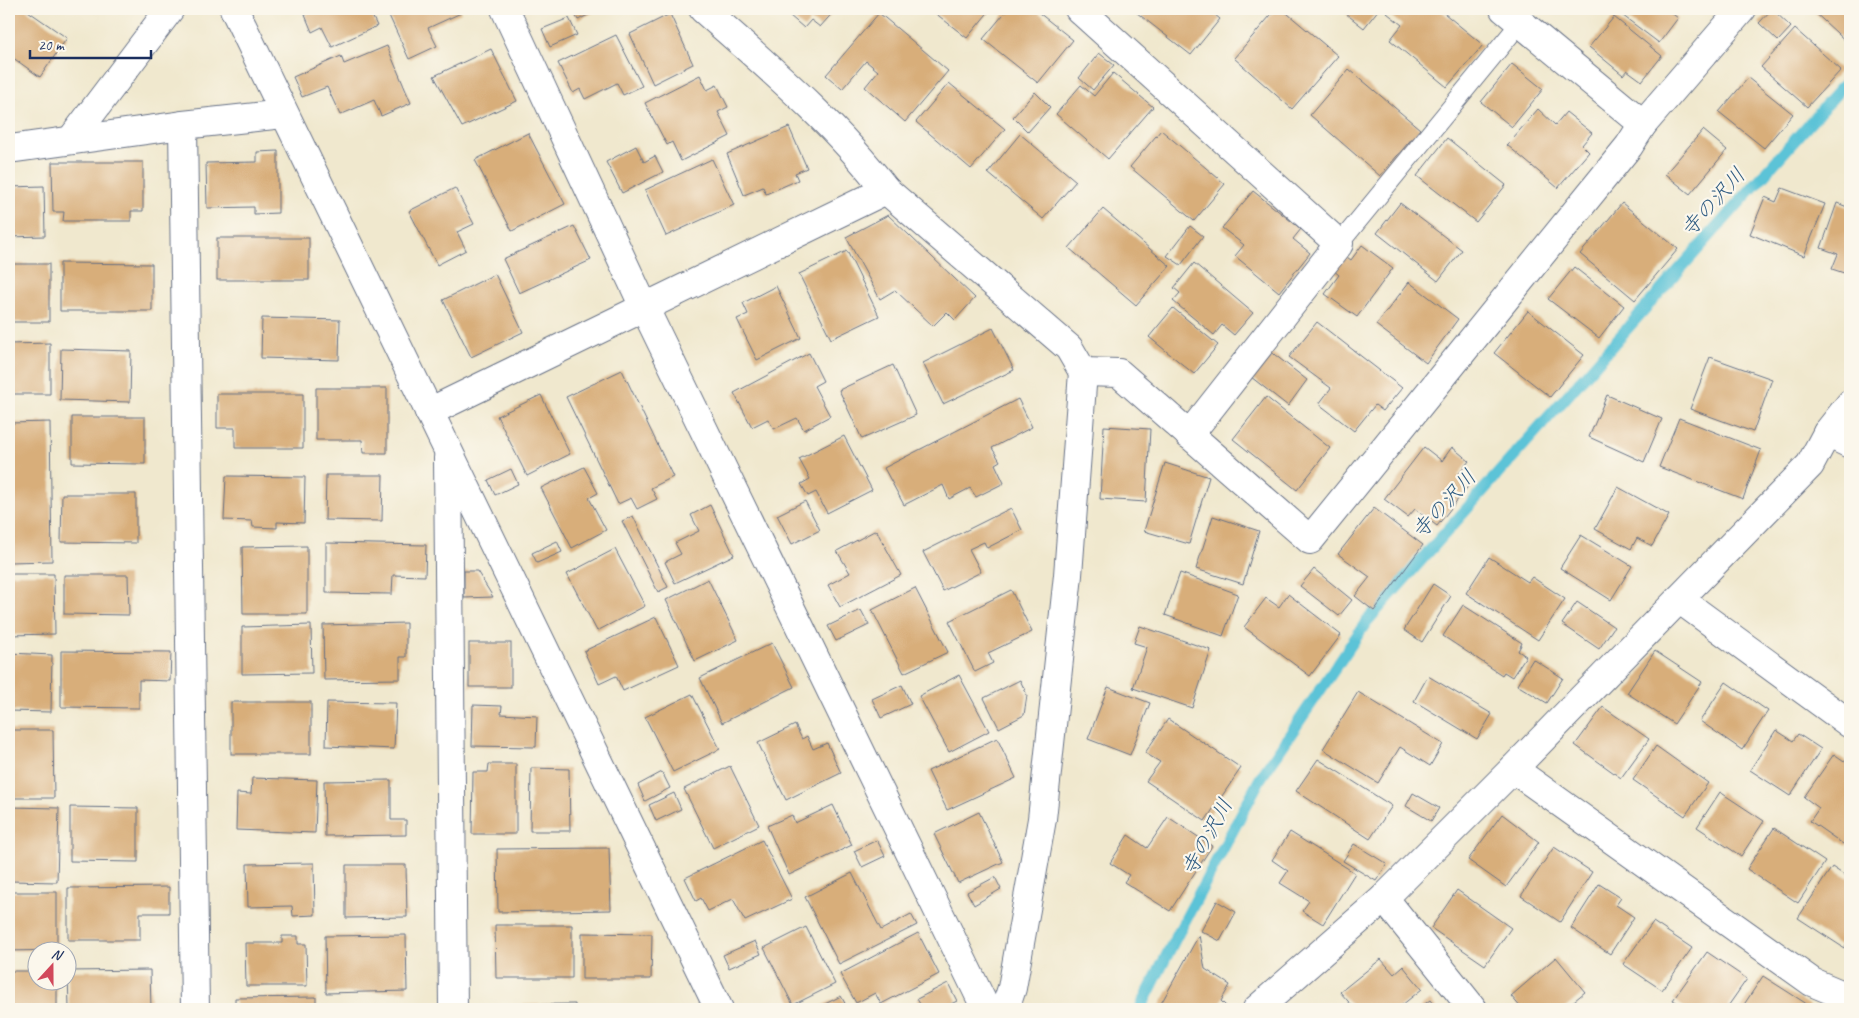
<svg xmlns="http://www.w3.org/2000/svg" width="1859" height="1018" viewBox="0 0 1859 1018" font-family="Caveat,'Klee One',sans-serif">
	<rect width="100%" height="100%" fill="#fbf7ec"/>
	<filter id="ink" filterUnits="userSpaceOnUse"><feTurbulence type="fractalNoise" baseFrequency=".02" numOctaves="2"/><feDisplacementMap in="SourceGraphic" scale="10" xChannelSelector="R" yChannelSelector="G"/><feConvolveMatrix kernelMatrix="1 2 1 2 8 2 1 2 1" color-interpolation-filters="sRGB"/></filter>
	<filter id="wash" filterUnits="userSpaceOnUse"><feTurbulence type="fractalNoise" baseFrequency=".0096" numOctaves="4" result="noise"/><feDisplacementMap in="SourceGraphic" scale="20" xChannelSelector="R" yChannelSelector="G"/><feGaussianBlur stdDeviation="1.12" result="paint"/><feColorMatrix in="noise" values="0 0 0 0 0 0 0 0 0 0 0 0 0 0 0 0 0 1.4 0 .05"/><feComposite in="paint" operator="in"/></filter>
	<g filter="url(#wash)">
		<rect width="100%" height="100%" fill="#f0e8ce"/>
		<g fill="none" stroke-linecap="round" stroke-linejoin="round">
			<path stroke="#5bc3d7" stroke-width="12" d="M1140 1009 1174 941 1260 779 1367 621 1850 78"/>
		</g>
		<g id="blocks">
			<g fill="#d8ae7a">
				<path d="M16 9H25L67 38 40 77 9 55V19Z"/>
				<path d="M315 9H369L377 26 332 47 322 27 312 32 305 15Z"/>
				<path d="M386 9H459L461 13 428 28 437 46 409 59Z"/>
				<path d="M572 9H600L578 20Z"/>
				<path d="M782 9H836L820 27 811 20 804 28Z"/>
				<path d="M930 9H991L967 38Z"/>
				<path d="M1008 9H1034L1073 40 1038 83 983 39Z"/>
				<path d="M1132 9H1208L1220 19 1191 55Z"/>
				<path d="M1276 9H1282L1338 56 1292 109 1234 58Z"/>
				<path d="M1340 9H1379L1364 28Z"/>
				<path d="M1391 9H1439L1483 45 1447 87 1390 40 1402 25 1387 13Z"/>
				<path d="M1614 9H1666L1678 18 1659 43Z"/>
				<path d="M1772 9 1791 27 1778 41 1759 23Z"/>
				<path d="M1811 9H1850V45Z"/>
				<path d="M879 13 948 71 905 122 865 87 878 71 866 61 842 89 826 75Z"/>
				<path d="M670 14 693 64 653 84 630 34Z"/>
				<path d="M1614 17 1662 56 1642 81 1627 70 1623 75 1589 47Z"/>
				<path d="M569 18 577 35 550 47 542 29Z"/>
				<path d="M1795 29 1841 70 1807 107 1761 67Z"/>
				<path d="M616 35 642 86 623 95 617 83 585 99 580 89 573 93 558 63Z"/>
				<path d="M387 46 411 103 381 116 374 100 340 115 327 87 302 97 293 77 341 56 344 64Z"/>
				<path d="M491 49 517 101 462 127 434 76Z"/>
				<path d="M1099 53 1114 65 1093 90 1079 78Z"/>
				<path d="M1512 64 1543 89 1512 127 1481 102Z"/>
				<path d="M1349 69 1420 129 1380 176 1310 115Z"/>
				<path d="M1113 73 1153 107 1108 159 1056 114 1081 85 1094 96Z"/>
				<path d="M700 75 707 90 717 85 728 107 718 112 730 136 681 161 672 142 667 145 645 103Z"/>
				<path d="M1748 78 1793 114 1764 148 1719 112Z"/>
				<path d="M949 83 1005 129 971 169 916 122Z"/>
				<path d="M1035 92 1050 107 1028 132 1013 117Z"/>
				<path d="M1538 109 1555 125 1566 112 1592 133 1582 145 1589 152 1558 188 1507 145Z"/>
				<path d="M789 127 807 168 795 173 798 180 766 194 763 187 744 195 727 154Z"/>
				<path d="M1161 130 1225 184 1194 221 1130 167Z"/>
				<path d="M1703 130 1727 150 1690 194 1665 174Z"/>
				<path d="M528 133 565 204 512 231 475 160Z"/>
				<path d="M1020 134 1076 181 1043 219 988 173Z"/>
				<path d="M1447 138 1506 185 1476 222 1417 176Z"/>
				<path d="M636 146 644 162 655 156 663 172 622 193 606 162Z"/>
				<path d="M278 151V213L254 214V207L207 208 206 163 257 162V152Z"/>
				<path d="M712 159 734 205 666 236 645 190Z"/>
				<path d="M52 162H143V211H131V221H63L64 212H53Z"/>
				<path d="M44 186 45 236 9 237V187Z"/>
				<path d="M455 188 474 224 457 232 466 250 437 265 409 211Z"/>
				<path d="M1782 188 1825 204 1804 256 1750 234 1765 197 1776 202Z"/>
				<path d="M1253 191 1301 229 1293 239 1310 253 1279 292 1235 256 1244 245 1222 228Z"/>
				<path d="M1400 203 1462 250 1438 281 1377 233Z"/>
				<path d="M1622 203 1678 249 1635 300 1580 254Z"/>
				<path d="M1837 203 1850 208V275L1832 269 1838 254 1821 248Z"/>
				<path d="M1103 209 1170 266 1136 305 1069 248Z"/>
				<path d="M888 215 975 298 955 320 947 312 933 326 895 290 880 299 846 237Z"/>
				<path d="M574 226 591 260 519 293 503 259Z"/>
				<path d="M1190 226 1203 236 1181 265 1167 256Z"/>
				<rect x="217" y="238" width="92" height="42"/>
				<path d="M1362 245 1393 268 1357 317 1325 294 1339 275 1333 270 1344 255 1351 260Z"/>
				<path d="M847 251 879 316 831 339 799 274Z"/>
				<path d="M60 263 152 264V311H60Z"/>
				<path d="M1194 263 1253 313 1234 335 1222 325 1214 335 1173 301 1180 293 1174 288Z"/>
				<rect x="9" y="264" width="40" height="58"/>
				<path d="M1574 267 1624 306 1599 338 1548 299Z"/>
				<path d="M495 274 523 332 471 357 443 300Z"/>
				<path d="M1409 282 1458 319 1426 363 1376 325Z"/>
				<path d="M776 286 801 338 757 360 737 319 748 314 743 303Z"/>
				<path d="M1173 308 1218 345 1194 374 1149 337Z"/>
				<path d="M1528 311 1584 355 1550 397 1494 353Z"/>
				<path d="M262 318 340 320 339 360 261 358Z"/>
				<path d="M1317 322 1402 388 1383 411 1375 405 1354 431 1319 404 1331 388 1289 357Z"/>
				<path d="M993 328 1014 370 943 404 923 363Z"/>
				<path d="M50 343V394H9V344Z"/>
				<path d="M61 349 131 351 130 402 60 400Z"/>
				<path d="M1270 351 1307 380 1288 406 1251 377Z"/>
				<path d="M809 353 823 381 814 386 830 416 804 430 797 418 774 429 768 419 752 427 734 393Z"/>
				<path d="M1710 357 1772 379 1753 432 1690 409Z"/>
				<path d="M893 365 916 415 862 439 839 390Z"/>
				<path d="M622 370 673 477 651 488 657 499 637 509 631 498 618 504 566 397Z"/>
				<path d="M316 388H387V453H363L362 440H316Z"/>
				<path d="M217 394H303V448H235V428H217Z"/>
				<path d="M541 395 570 454 527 476 497 416Z"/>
				<path d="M1607 395 1662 419 1644 462 1589 437Z"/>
				<path d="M1266 397 1330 448 1297 490 1233 439Z"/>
				<path d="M1018 399 1032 427 992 448 1000 461 995 464 1004 483 976 497 970 488 949 499 943 485 904 505 884 468Z"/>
				<path d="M72 417H145V464L72 463Z"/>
				<path d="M1679 418 1761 450 1743 499 1659 467Z"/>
				<path d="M50 422 52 561 9 562V423Z"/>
				<path d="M1104 426 1150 429 1146 502 1100 499Z"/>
				<path d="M844 436 872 490 827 513 816 492 808 496 801 484 810 479 799 459Z"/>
				<path d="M1424 447 1442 461 1452 447 1469 461 1458 475 1470 484 1437 526 1415 509 1408 517 1384 499Z"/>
				<path d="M1165 463 1209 477 1189 544 1144 531Z"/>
				<path d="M584 467 598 493 589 498 606 530 572 548 541 488Z"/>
				<path d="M511 469 518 484 495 495 488 480Z"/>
				<path d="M326 475H383L382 521 325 520Z"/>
				<path d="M226 476 305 477 304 523 277 522V528L253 527 252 521 224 520Z"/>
				<path d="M1618 487 1669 515 1652 546 1637 538 1631 549 1595 529Z"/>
				<path d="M62 494H136V543L61 542Z"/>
				<path d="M805 501 820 530 792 544 777 515Z"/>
				<path d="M710 505 734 555 675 583 665 562 681 554 675 543 699 531 691 515Z"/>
				<path d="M1011 508 1022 530 987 548 984 542 969 549 981 572 943 591 923 552Z"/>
				<path d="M1374 508 1423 545 1374 611 1355 596 1370 577 1338 554Z"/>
				<path d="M633 516 668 587 658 592 622 521Z"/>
				<path d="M1213 516 1259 531 1243 584 1196 569Z"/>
				<path d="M876 530 901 575 840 607 828 585 850 573 837 551Z"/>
				<path d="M1581 535 1632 566 1611 600 1560 568Z"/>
				<path d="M557 541 562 552 537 563 532 553Z"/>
				<path d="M326 543 426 545 425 576 393 575 392 594 326 593Z"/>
				<path d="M307 546V614H243L242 547Z"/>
				<path d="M615 549 645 606 597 631 567 574Z"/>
				<path d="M1489 557 1528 582 1532 577 1565 599 1538 640 1466 593Z"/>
				<path d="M1314 569 1352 600 1339 616 1300 586Z"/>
				<path d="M464 571H477L493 597 464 598Z"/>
				<path d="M1180 573 1238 594 1223 636 1165 615Z"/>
				<path d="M9 574H54L55 634 9 635Z"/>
				<path d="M64 575H128L129 615 64 614Z"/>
				<path d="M708 579 738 640 695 661 666 600Z"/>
				<path d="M1433 584 1451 596 1422 642 1404 630Z"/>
				<path d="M915 588 948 652 904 673 872 610Z"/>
				<path d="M1011 590 1032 632 988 653 993 663 975 672 949 621Z"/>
				<path d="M1288 594 1341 635 1310 676 1244 627 1266 598 1279 607Z"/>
				<path d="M1577 602 1614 627 1599 649 1562 624Z"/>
				<path d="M1463 605 1522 643 1518 651 1526 656 1512 677 1504 672 1502 675 1443 636Z"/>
				<path d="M861 610 869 625 836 641 828 626Z"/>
				<path d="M656 617 679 665 623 691 616 676 599 684 584 651Z"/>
				<path d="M406 623V657H400V679L324 680 323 625Z"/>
				<path d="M311 625 312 673 242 674V627Z"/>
				<path d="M1140 626 1211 650 1192 708 1133 688 1147 647 1134 643Z"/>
				<rect x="469" y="643" width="42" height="44"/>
				<path d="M772 643 794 687 722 723 700 678Z"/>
				<path d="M61 651 171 652 170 681 139 680V708L61 707Z"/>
				<path d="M1655 651 1702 682 1674 724 1627 693Z"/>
				<path d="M9 653 52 655 51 712 9 711Z"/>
				<path d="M1533 659 1563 678 1547 703 1517 685Z"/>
				<path d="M959 675 989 731 949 752 919 696Z"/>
				<path d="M1428 676 1492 714 1477 739 1414 701Z"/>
				<path d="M1020 680 1027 695 1024 715 999 728 984 698Z"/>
				<path d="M1726 682 1768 711 1742 750 1700 721Z"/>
				<path d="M902 685 911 704 881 718 872 699Z"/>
				<path d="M1108 687 1150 703 1130 755 1088 739Z"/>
				<path d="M1358 692 1443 744 1430 766 1400 747 1378 783 1323 749Z"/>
				<path d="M692 694 720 749 673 772 645 717Z"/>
				<rect x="231" y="702" width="80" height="52"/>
				<path d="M327 702 396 703 394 749 326 746Z"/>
				<path d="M473 705 502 706 501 714 537 716 536 747 472 746Z"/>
				<path d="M1603 707 1649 739 1621 778 1575 745Z"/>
				<path d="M1168 719 1241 768 1205 821 1146 781 1160 762 1145 753Z"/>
				<path d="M795 725 802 739 807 736 813 749 827 743 841 773 786 800 758 743Z"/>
				<path d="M9 730H53L54 798H9Z"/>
				<path d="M1776 730 1793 741 1798 734 1821 749 1790 796 1750 770Z"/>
				<path d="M997 738 1016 778 947 810 928 771Z"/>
				<path d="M1656 746 1708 783 1685 816 1633 780Z"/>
				<path d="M1834 754 1850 765V839L1846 846 1810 821 1819 808 1804 797Z"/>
				<path d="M1318 759 1392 806 1370 839 1296 791Z"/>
				<path d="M489 764H516V834H472L473 772H488Z"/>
				<path d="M730 766 759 825 713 848 684 789Z"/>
				<path d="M531 768 569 769 570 831H530Z"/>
				<path d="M662 772 670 788 645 801 638 785Z"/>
				<path d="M252 778 317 780 315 833 236 830 237 793 251 794Z"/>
				<path d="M391 780V820H406V835L325 836 324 781Z"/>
				<path d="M1720 792 1764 821 1741 856 1697 827Z"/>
				<path d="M674 793 681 809 656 821 649 805Z"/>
				<path d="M1413 793 1439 808 1431 821 1406 806Z"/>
				<path d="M833 805 852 845 789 875 767 826 792 815 795 823Z"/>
				<path d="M9 807 59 808 57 882 9 881Z"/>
				<path d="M70 807 138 808V862L70 861Z"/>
				<path d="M979 812 1003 862 958 883 934 834Z"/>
				<path d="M1502 814 1539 842 1506 887 1468 860Z"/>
				<path d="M1168 817 1212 846 1170 911 1124 882 1129 875 1110 863 1128 835 1147 848Z"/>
				<path d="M1774 828 1825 862 1798 903 1747 869Z"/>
				<path d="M1290 832 1355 873 1323 924 1302 911 1309 901 1280 883 1288 871 1272 860Z"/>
				<path d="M762 840 792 899 745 921 733 899 708 911 701 898 696 901 685 878Z"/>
				<path d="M877 840 885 856 862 867 854 851Z"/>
				<path d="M1354 844 1387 864 1376 881 1343 861Z"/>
				<path d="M1554 847 1592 872 1560 922 1521 896Z"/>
				<path d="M609 848 611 910 498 912 497 849Z"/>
				<path d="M314 863 315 915 293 916 292 906 248 907 247 864Z"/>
				<path d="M346 865H406L407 917 346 918Z"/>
				<path d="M1832 867 1850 879V939L1844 948 1798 918Z"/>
				<path d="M852 873 881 930 911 914 917 925 839 964 805 897Z"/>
				<path d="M995 877 1001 889 974 905 967 892Z"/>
				<path d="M1599 884 1621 898 1616 905 1634 917 1610 954 1571 928Z"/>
				<path d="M169 887V913H140V940H68V888Z"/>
				<path d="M1457 890 1511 928 1485 965 1431 928Z"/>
				<path d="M9 892H57V950L9 951Z"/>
				<path d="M1217 901 1236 912 1220 941 1201 931Z"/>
				<path d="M1653 922 1692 948 1662 990 1623 964Z"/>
				<path d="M495 925H572V978H496Z"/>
				<path d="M806 927 835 984 793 1005 764 948Z"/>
				<path d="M582 933 652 934 651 979H582Z"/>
				<path d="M918 933 939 974 881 1004 875 993 856 1003 840 974Z"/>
				<path d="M406 935 407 991 326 993 325 936Z"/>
				<path d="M1199 935 1205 969 1230 985 1221 1001 1227 1007 1225 1009H1158Z"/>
				<path d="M282 936H298V944H306L307 986H246L245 943H282Z"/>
				<path d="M755 941 761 954 729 968 723 955Z"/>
				<path d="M1707 952 1747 979 1726 1009H1687L1673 1000Z"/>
				<path d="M1556 957 1585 992 1564 1009H1522L1511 996Z"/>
				<path d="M1381 959 1394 974 1403 966 1422 989 1397 1009H1378L1376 1007 1374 1009H1355L1340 992Z"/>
				<path d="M150 970 151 1009H69L68 971Z"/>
				<path d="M9 971H38V980H57V1009H9Z"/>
				<path d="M1763 976 1810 1006 1808 1009H1741Z"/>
				<path d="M948 983 957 1001 941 1009H923L917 999Z"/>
				<path d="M841 996 848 1009H815Z"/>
				<path d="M316 997V1009H235V998Z"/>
				<path d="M1430 1000 1437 1009H1418Z"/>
				<path d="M575 1004V1009H494V1005Z"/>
			</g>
		</g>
	</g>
	<g filter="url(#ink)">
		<use href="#blocks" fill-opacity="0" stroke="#667085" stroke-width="1"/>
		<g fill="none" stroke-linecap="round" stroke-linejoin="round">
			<defs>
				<path id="service" d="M1339 244 1520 23"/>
				<g id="minor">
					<path d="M234 9 719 1009"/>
					<path d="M505 9 645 309 986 1009"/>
					<path d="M703 9C767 66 834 122 886 190L1069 348 1083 372 1119 373 1310 540 1629 146 1643 124 1742 9"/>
					<path d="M1079 9 1339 244 1189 435"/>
					<path d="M1504 9 1643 124"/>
					<path d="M183 125 195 1009"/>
					<path d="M71 140 170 9"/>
					<path d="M9 149 183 125 283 114"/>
					<path d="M429 412 886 190"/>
					<path d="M1827 433 1850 444"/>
					<path d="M448 458 453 1009"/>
					<path d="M1679 599 1850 724"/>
					<path d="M1513 769 1812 982 1850 998"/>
					<path d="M1384 898 1473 1009"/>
					<path d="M1005 1009 1012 988 1042 819 1068 575 1083 372"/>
					<path d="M1257 1009 1384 898 1513 769 1810 465 1827 433 1850 404"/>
				</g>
			</defs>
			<use href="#service" stroke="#667085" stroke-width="20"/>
			<use href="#minor" stroke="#667085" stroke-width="30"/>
			<use href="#service" stroke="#fff" stroke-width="18"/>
			<use href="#minor" stroke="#fff" stroke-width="28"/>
		</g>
	</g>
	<g text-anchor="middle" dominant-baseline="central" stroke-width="4.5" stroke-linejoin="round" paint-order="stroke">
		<g font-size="21" font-style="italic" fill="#2e5b82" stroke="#fbf7ec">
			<text transform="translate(1713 202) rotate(-48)">寺の沢川</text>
			<text transform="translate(1444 504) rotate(-48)">寺の沢川</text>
			<text transform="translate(1207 837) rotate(-62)">寺の沢川</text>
		</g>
	</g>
	<rect width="1859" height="1018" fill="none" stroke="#fbf7ec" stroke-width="30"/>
	<g transform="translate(52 966) rotate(21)"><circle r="24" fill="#fbf7ec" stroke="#a1a7b3"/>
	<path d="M0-4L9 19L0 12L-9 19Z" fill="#d1495b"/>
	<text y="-8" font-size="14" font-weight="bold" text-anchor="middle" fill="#1b2f5e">N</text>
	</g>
	<path d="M30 50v8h121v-8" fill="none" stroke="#1b2f5e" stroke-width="2.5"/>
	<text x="38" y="50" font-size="15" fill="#1b2f5e" stroke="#fbf7ec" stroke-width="4" paint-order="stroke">20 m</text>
</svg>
